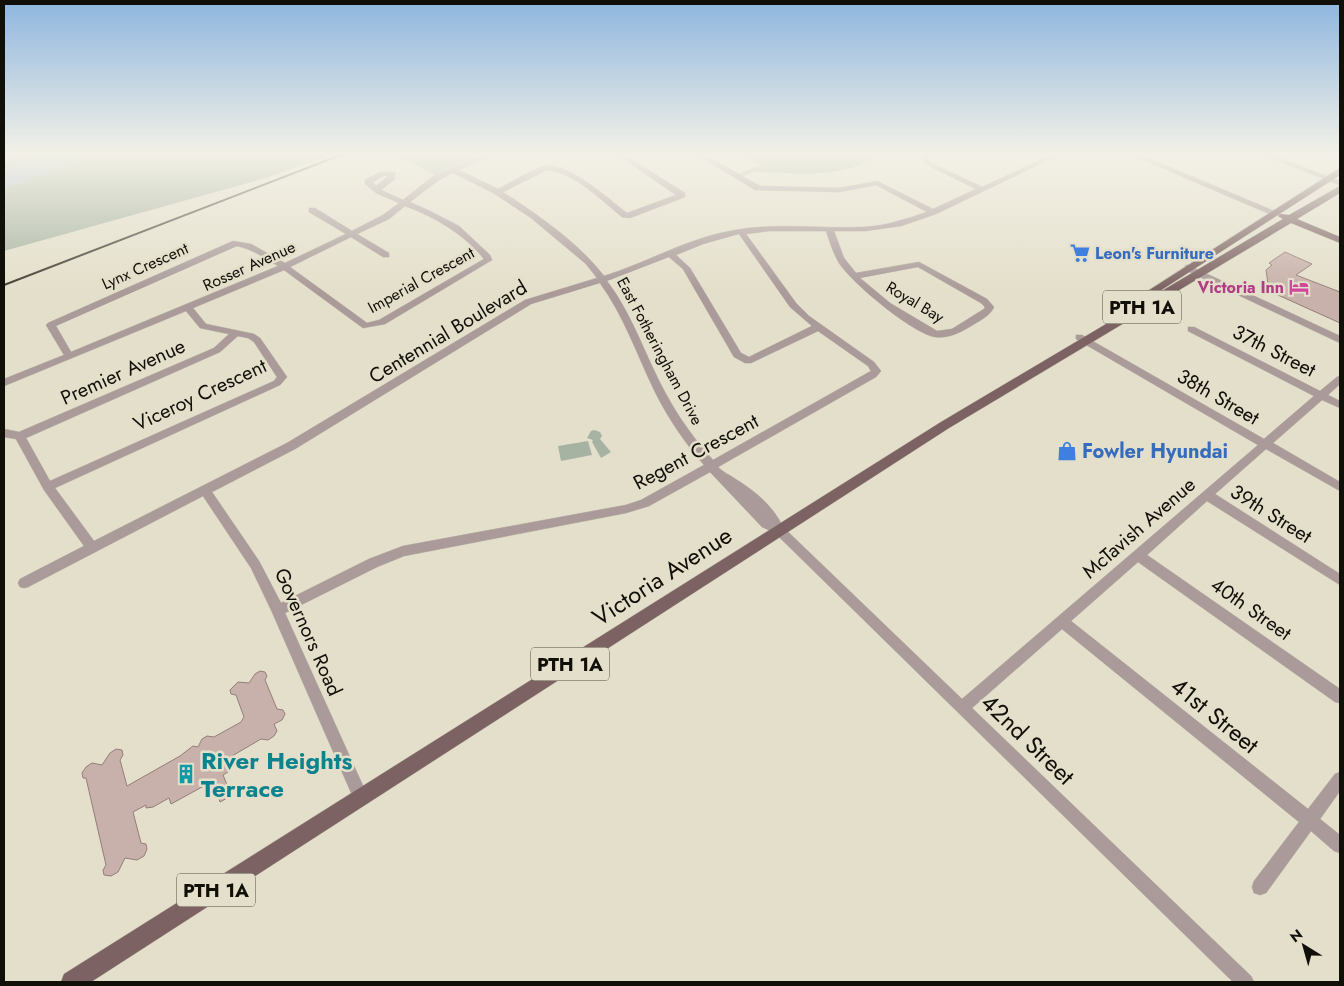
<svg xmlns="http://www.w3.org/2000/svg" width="1344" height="986" viewBox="0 0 1344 986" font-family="Jost,sans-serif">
	<rect width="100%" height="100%" fill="#e4dfca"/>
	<g fill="#a7b3a2">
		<path d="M4 153H44L4 169Z"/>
		<path d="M93 153H334L269 177 4 251V188L63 167Z"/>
		<path d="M414 153H460L471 158 435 175 403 158Z"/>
		<path d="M739 153H862L873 158C839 180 792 172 753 172L740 177 736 175 761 165Z"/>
		<path d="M594 430 600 432 602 436 600 439 611 452 601 458 592 442 593 440 587 438 591 431Z"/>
		<path d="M588 441 592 455 561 461 558 446Z"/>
	</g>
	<path fill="#a8b8d2" d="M44 153H93L63 167 4 188V169Z"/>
	<g fill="#c8b1ab" stroke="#937e79">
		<path d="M1285 252 1312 264 1296 275 1340 292V323L1269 291 1266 270 1272 265 1269 263Z"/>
		<path d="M260 671 265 672 267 676 265 680 277 709 283 710 285 714 282 720 274 724 277 731 274 736 268 740 261 739 227 759 231 770 223 775 231 794 229 797 220 802 213 781 171 804 169 798 153 807 146 808V805L133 812 141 843 146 844 147 849 144 856 137 860 125 858 118 872 111 876 104 875 103 870 106 865 86 778H83L82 773 86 767 92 763 102 765 110 753 116 749 122 750 123 755 120 760 127 786 180 756 193 746 198 747 202 739 207 736 214 737 241 722 244 717 236 695 231 694 230 690 238 682 249 683 255 674Z"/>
	</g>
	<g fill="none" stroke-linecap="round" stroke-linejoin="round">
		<defs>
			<g id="minor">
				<path d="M488 153H496L459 170 498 189C512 182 528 171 544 166 566 160 610 200 627 213L676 195 615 153H622L685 193V197L630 218 622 217C601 200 575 173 547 170L503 192C539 216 578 242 604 276 646 263 686 239 730 231 774 222 819 229 864 227 885 226 906 219 927 212L876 185 840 192 755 190 694 153H702L760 186 840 188 877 181 933 209 976 189 925 164 922 155 935 153 928 157 930 162 982 187 1055 153H1063L936 214 901 226 865 231H834L844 258 856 273 919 262 987 299 994 307C990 316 979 321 971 326 961 332 948 339 935 337 912 333 852 283 839 263 833 253 830 242 826 231H769L746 234 796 303 809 316 874 362 881 371 876 377 718 467C724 473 730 475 737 480 756 492 773 506 783 527L962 699 1258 445 1076 339V335H1082L1264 439 1314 396 1188 331V327H1194L1320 391 1337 377 1340 376V384L1328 395 1340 401V408L1322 400 1273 443 1340 482V491L1266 449 1215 494 1340 574V585L1207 501 1147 555 1340 689V703L1335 702 1138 562 1071 621 1308 809 1335 774 1340 772V791L1320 819 1340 835V853L1334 851 1311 831 1266 893 1260 895 1254 893 1252 887 1254 881 1299 822 1062 629 972 708 1251 976 1254 982H1233L775 533 762 527 710 472 649 506 626 513 404 556 377 567 285 613 369 799 366 804 361 807 356 804 272 612 251 568 203 496 28 587 24 588 20 587 18 583 20 579 84 546 44 490 16 439 4 437V429L19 432 214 348 229 334 200 328 186 311 4 386V379L64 355 46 325 48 323 233 241 251 244 285 263 346 234 309 212V208H315L352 231 383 215 399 203 376 193 365 184V180L380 172H395V179L381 190 403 200 433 176ZM453 173 495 194 531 218 586 264 597 278 525 300 287 443 94 541 55 488 280 385 287 377 260 338 254 334 206 324 193 308 284 270 363 328 385 324 492 260 490 255 459 226 430 211 410 202 439 180ZM384 176H388L376 186 373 182ZM405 206C435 217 464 234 484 259L379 320 367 323 290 267 351 237 383 257H389V253L357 234 389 219ZM739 234 790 307 812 326 749 357 741 353 690 268 676 255 703 244ZM237 246C252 249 265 258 278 266L71 352 56 326ZM669 257 683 269 734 357 745 363H751L818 331 868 366 871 371 713 460C695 440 679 418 666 394 645 356 633 315 607 281ZM918 267 981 303 985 307 984 309 952 329 937 331 890 303 860 278ZM600 283C624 316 637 355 655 392 668 418 685 443 704 465L641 500 626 505 403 546 369 559 281 603 259 561 212 492 295 449 531 304ZM238 336 248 338 254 342 277 377 274 381 50 481 26 438 220 352Z"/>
				<path d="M1127 153H1136L1279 213 1272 215Z"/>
				<path d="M1257 153H1266L1340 181V185Z"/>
				<path d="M1188 265 1340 336V343L1185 270V266Z"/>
			</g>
			<g id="major">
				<path d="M1340 168V175L1149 298H1141L1140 296Z"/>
				<path d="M1340 186V193L1297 219 1340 237V243L1291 223 949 428 91 982H61L64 974 941 422 1283 219 1278 216 1280 214 1289 215Z"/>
			</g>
		</defs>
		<use href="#minor" stroke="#bebaa7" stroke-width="1"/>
		<use href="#major" stroke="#bebaa7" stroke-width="1"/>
		<use href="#minor" fill="#aa9a9a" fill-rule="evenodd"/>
		<use href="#major" fill="#7c6262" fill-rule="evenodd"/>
		<path stroke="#3f3d33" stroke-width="2" d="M4 285 346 153"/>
	</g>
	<linearGradient id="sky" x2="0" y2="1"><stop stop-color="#8eb6df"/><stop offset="0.53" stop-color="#f3f1e7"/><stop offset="1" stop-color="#f3f1e7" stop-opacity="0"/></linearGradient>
	<rect width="1344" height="291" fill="url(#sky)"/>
	<defs>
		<symbol id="supermarket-bare" viewBox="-9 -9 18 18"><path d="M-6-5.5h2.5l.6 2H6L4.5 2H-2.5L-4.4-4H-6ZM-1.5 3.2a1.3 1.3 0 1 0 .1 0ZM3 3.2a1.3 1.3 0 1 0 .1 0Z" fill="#3f7fe0" stroke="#e4dfca" stroke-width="2.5" paint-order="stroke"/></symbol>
		<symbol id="hotel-bare" viewBox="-9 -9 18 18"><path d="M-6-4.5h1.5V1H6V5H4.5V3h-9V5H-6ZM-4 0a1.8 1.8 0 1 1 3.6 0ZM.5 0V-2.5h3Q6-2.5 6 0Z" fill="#d1479c" stroke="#e4dfca" stroke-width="2.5" paint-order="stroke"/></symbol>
		<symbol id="shop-bare" viewBox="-9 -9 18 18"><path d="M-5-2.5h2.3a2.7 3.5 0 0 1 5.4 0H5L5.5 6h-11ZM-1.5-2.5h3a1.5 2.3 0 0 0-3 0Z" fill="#3f7fe0" stroke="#e4dfca" stroke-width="2.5" paint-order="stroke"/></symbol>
		<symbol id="building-bare" viewBox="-9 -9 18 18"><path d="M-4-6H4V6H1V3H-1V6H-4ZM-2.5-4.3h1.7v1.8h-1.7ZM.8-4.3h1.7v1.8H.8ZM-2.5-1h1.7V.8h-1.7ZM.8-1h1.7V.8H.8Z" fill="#0f9aa8" stroke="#e4dfca" stroke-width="2.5" paint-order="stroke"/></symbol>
	</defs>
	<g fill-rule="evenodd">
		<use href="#supermarket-bare" x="1066" y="239" width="28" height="28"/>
		<use href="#hotel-bare" x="1285" y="273" width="28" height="28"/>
		<use href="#shop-bare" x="1053" y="437" width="28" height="28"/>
		<use href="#building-bare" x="172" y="760" width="28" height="28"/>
	</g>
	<g text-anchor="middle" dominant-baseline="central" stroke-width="5" stroke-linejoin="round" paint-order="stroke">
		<g font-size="16" font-weight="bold" fill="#366cbe" stroke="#e4dfca" text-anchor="start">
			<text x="1095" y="253">Leon's Furniture</text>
		</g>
		<g font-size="16" fill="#100f08" stroke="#e4dfca">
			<text transform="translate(145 266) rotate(-24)">Lynx Crescent</text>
			<text transform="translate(249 266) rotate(-24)">Rosser Avenue</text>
			<text transform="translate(421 280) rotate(-29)">Imperial Crescent</text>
			<text transform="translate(915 302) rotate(31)">Royal Bay</text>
			<text transform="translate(660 351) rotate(62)">East Fotheringham Drive</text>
		</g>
		<g font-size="16" font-weight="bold" fill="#b23c85" stroke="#e4dfca" text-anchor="end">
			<text x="1284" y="287">Victoria Inn</text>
		</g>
		<g fill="#e4dfca" stroke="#504d42" stroke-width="1">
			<rect x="1103" y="290.5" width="78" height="33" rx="4"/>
			<rect x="531" y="647.5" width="78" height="33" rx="4"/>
			<rect x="177" y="873.5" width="78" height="33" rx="4"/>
		</g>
		<g font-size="19" font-weight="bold" fill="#100f08">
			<text x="1142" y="307">PTH 1A</text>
			<text x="570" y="664">PTH 1A</text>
			<text x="216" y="890">PTH 1A</text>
		</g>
		<g font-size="20" fill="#100f08" stroke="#e4dfca">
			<text transform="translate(448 332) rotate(-31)">Centennial Boulevard</text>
			<text transform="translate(1274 351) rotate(27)">37th Street</text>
			<text transform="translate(123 372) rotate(-24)">Premier Avenue</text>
			<text transform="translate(200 395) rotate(-25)">Viceroy Crescent</text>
			<text transform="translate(1218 397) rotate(30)">38th Street</text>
			<text transform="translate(696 452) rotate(-28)">Regent Crescent</text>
			<text transform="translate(1271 514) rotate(32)">39th Street</text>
			<text transform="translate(1139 528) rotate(-41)">McTavish Avenue</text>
			<text transform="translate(1251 609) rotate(35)">40th Street</text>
			<text transform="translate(308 632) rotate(66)">Governors Road</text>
		</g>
		<g font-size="20" font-weight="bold" fill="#366cbe" stroke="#e4dfca" text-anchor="start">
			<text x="1082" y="451">Fowler Hyundai</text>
		</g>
		<g font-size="24" fill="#100f08" stroke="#e4dfca">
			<text transform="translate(662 576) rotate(-33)">Victoria Avenue</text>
			<text transform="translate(1215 715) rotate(39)">41st Street</text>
			<text transform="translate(1028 739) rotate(44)">42nd Street</text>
		</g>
		<g font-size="24" font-weight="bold" fill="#0d838f" stroke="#e4dfca" text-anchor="start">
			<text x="201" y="760">River Heights<tspan x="201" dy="28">Terrace</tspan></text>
		</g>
	</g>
	<rect width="1344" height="986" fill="none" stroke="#100f08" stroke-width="10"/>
	<g transform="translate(1304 946) rotate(323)" stroke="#e4dfca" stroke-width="4" paint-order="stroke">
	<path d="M0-4L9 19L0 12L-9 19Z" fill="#100f08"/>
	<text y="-8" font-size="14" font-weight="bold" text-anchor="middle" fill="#100f08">N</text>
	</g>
</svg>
